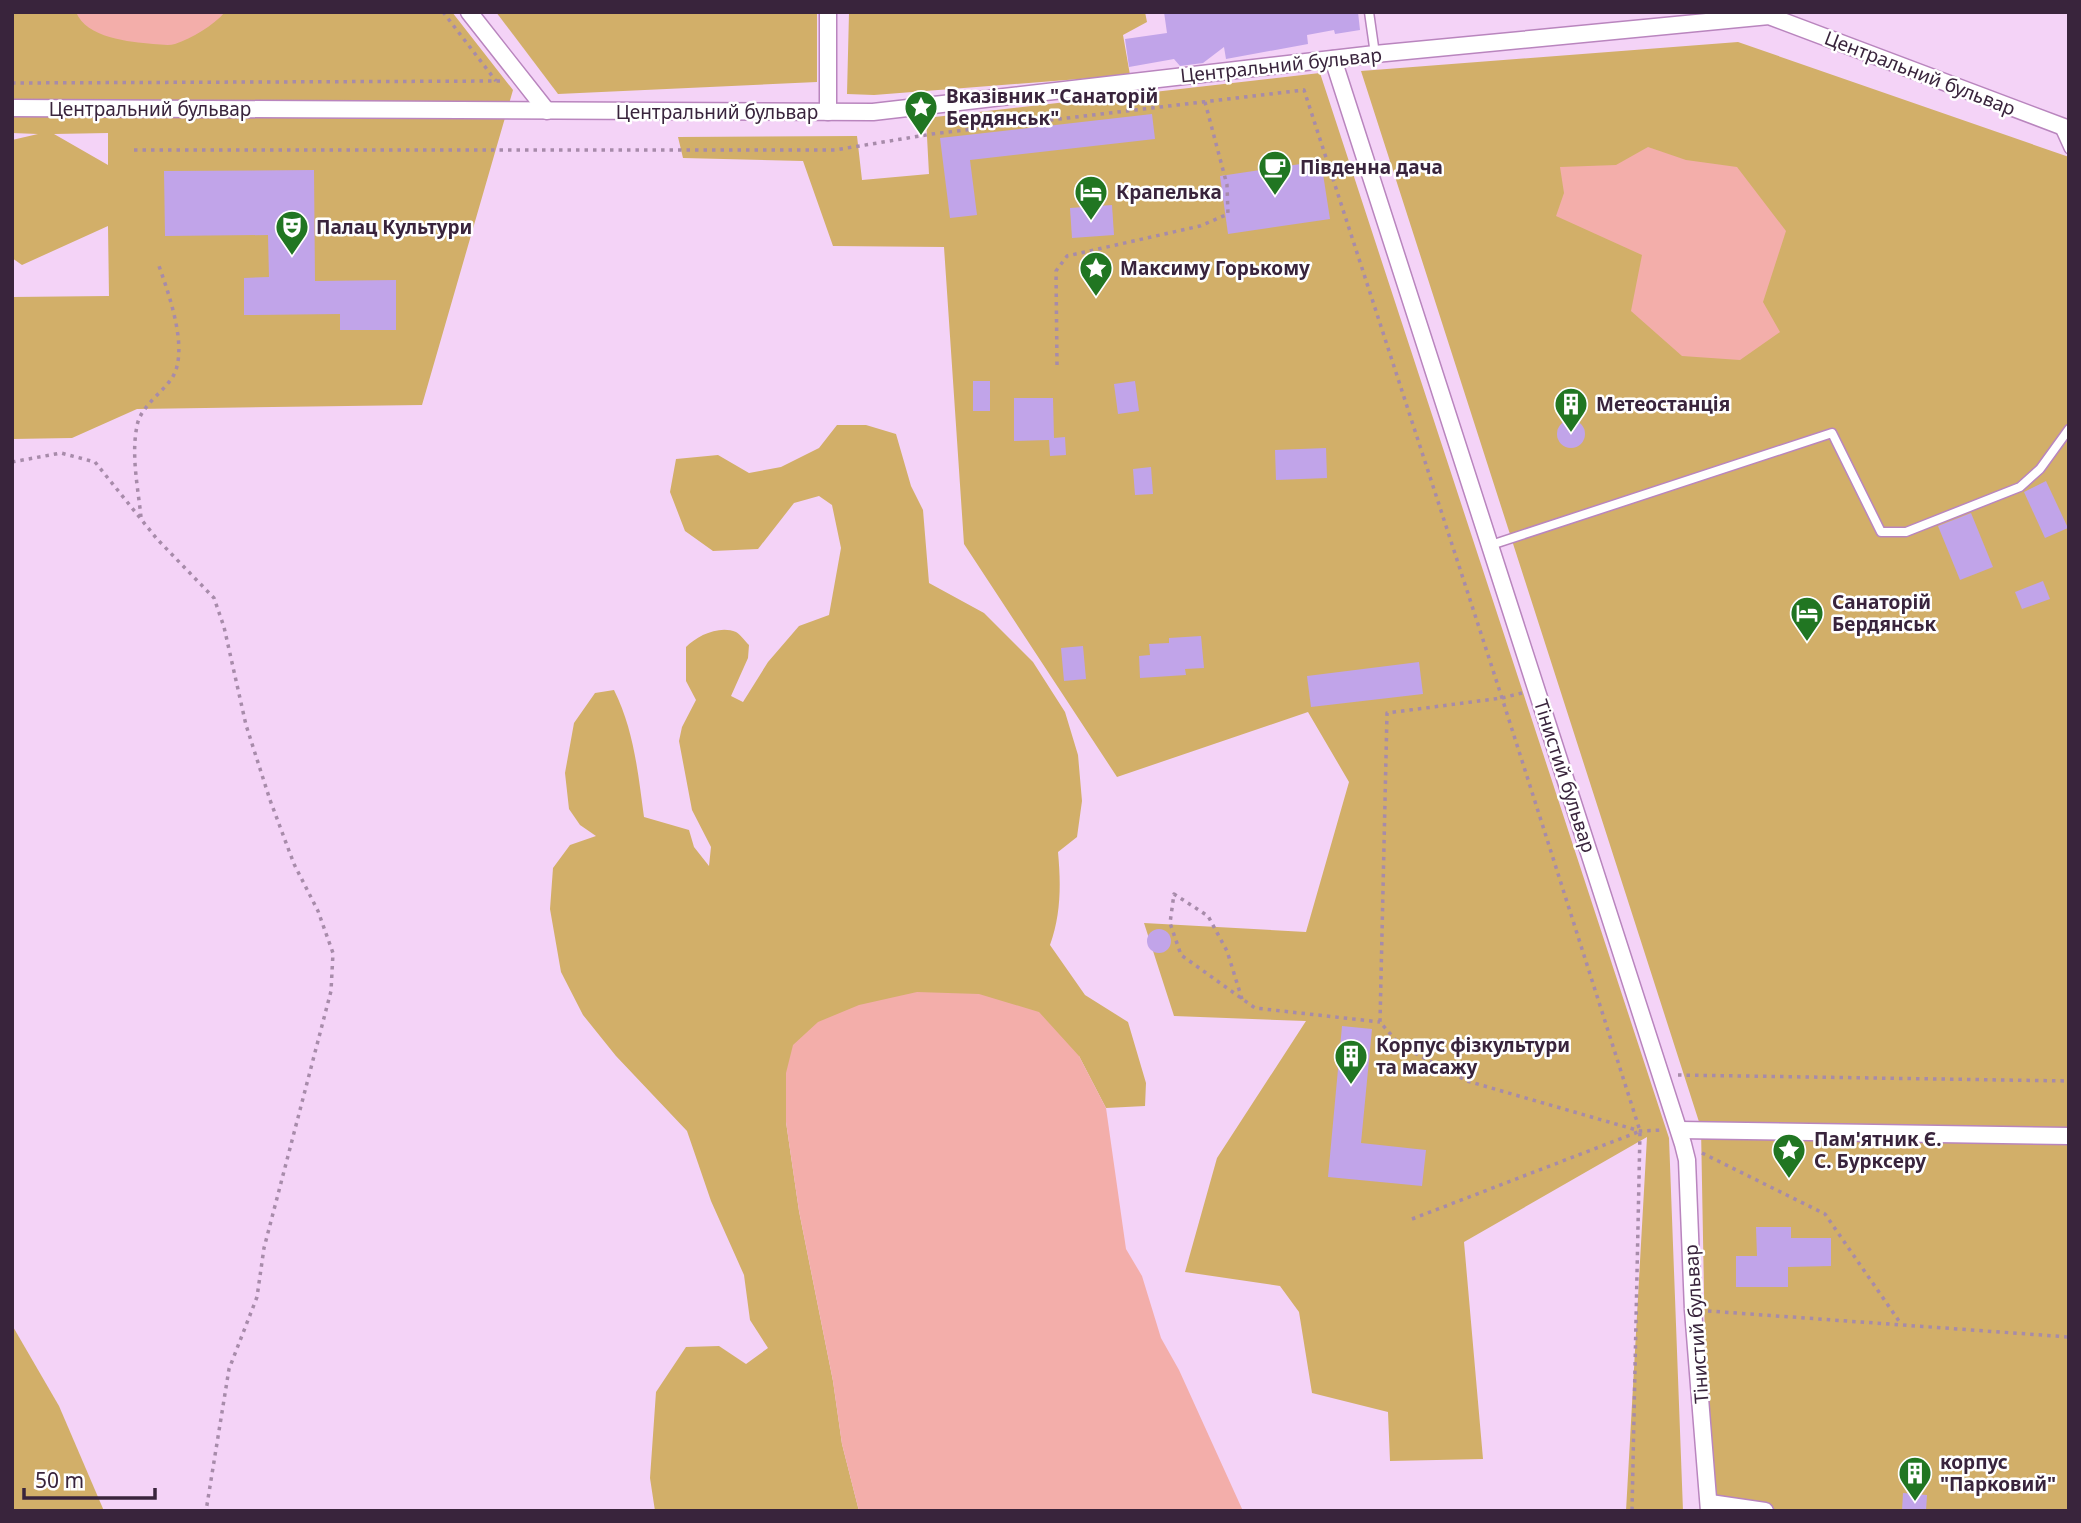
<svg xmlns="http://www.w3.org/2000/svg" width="2081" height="1523" viewBox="0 0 2081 1523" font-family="'Noto Sans',sans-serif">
	<rect width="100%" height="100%" fill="#f4d3f7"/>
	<g fill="#d2af69" fill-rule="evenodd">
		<path d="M12 12H452L513 90 422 405 137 409 72 438 12 439V297L109 296 108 226 22 265 12 258V140L38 134 12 133ZM108 133V165L54 134Z"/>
		<path d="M496 12H817V82L558 94Z"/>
		<path d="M1145 12 1147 22 1123 35 1130 75 874 95 847 94 849 13Z"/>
		<path d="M1738 42 2069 157V1511H1708L1701 1128 1361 71Z"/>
		<path d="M1320 73 1669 1138 1683 1511H1626L1647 1137 1464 1242 1483 1459 1390 1461 1388 1412 1312 1393 1299 1312 1280 1286 1185 1272 1217 1158 1306 1021 1174 1016 1144 923 1306 932 1349 782 1308 712 1117 777 964 544 944 247 833 246 803 161 683 158 678 137 857 136 862 180 929 174 926 118Z"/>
		<path d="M837 425H866L896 434 911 486 923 510 929 583 984 613 1033 662 1065 712 1078 755 1082 801 1077 837 1058 852C1061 884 1061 915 1050 945L1085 995 1128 1022 1146 1083 1145 1106 1106 1108 1079 1056 786 1122 799 1211 833 1381 842 1444 859 1511H655L650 1478 656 1392 686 1347 719 1346 746 1364 768 1348 750 1320 744 1275 711 1201 687 1131 616 1056 583 1015 561 972 550 909 553 868 570 845 596 836 580 825 569 809 565 773 574 723 595 693 614 690C634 730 638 773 644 817L689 830 694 847 709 866 711 847 692 810 679 741 682 727 696 700 686 681V647C697 636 719 625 736 632 741 635 745 641 749 645L748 658 731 696 743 702 768 662 799 626 829 615 841 548 832 505 819 496 794 503 758 549 713 551 685 531 670 492 676 459 718 455 749 473 781 467 819 448Z"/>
		<path d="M12 1325 59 1406 104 1511H12Z"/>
	</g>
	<g fill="#f3aeaa">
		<path d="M76 12H225C213 26 192 38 175 44 168 46 160 44 153 44 130 42 86 38 76 12Z"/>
		<path d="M1648 147 1686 160 1737 167 1786 231 1763 302 1780 332 1740 360 1682 356 1631 311 1642 255 1556 216 1564 193 1560 167 1616 165Z"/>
		<path d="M917 992 979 994 1039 1012 1079 1056 1106 1108 1126 1249 1142 1276 1161 1338 1179 1370 1243 1511H859L842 1444 833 1381 799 1211 786 1122V1073L793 1045 818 1022 859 1005Z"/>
	</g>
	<g fill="#c1a4e9">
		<path d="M1164 12H1358L1360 30 1335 34 1334 30 1307 35 1308 44 1226 59 1224 47 1203 63 1180 66 1174 59 1129 67 1125 39 1167 33Z"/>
		<path d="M1152 114 1155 139 970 160 977 215 950 218 940 138Z"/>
		<path d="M1321 161 1330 219 1228 234 1220 176Z"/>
		<path d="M314 170 315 281 396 280V330H340V314L244 315V278L269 277 268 235 165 236 164 171Z"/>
		<path d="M1112 205 1114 235 1072 238 1070 208Z"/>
		<rect x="973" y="381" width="17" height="30"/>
		<path d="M1135 381 1139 411 1118 414 1114 384Z"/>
		<path d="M1014 398H1053L1054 438 1065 437 1066 455 1050 456 1049 440 1014 441Z"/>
		<circle cx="1571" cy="434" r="14"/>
		<path d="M1326 448 1327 478 1276 480 1275 450Z"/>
		<path d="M1151 467 1153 494 1135 495 1133 469Z"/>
		<path d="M2046 481 2068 528 2045 538 2024 492Z"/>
		<path d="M1971 513 1993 567 1960 580 1938 526Z"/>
		<path d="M2043 581 2050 599 2022 609 2015 592Z"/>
		<path d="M1201 636 1204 668 1185 669 1186 675 1140 678 1139 656 1150 655 1149 644 1169 643V638Z"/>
		<path d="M1083 646 1086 679 1064 681 1061 648Z"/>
		<path d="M1419 662 1423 694 1311 707 1307 676Z"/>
		<circle cx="1159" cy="941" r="12"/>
		<path d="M1342 1026 1372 1029 1361 1143 1426 1150 1422 1186 1328 1177Z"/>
		<path d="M1756 1227H1791V1238H1831V1266L1788 1267V1287H1736V1256H1757Z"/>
		<path d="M1903 1493 1927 1495 1926 1511H1902Z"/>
	</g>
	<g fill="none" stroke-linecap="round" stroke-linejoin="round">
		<defs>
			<g id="lane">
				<path d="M1369 12 1375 54"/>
				<path d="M2059 127 2069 149"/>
				<path d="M1491 545 1832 433 1881 532H1906L2020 487 2040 469 2069 429"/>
			</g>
			<g id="street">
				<path d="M469 12 547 111"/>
				<path d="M828 12V112"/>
				<path d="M1333 59 1683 1144 1687 1160 1693 1310 1709 1511"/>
				<path d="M12 108 873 112 1375 54 1769 16 2069 129"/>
				<path d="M1679 1130 2069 1136"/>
				<path d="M1710 1503 1765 1511"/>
			</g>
		</defs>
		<use href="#lane" stroke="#b985be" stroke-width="11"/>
		<use href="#street" stroke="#b985be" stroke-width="19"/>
		<g stroke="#a78baa" stroke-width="3.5" stroke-dasharray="3.5 5" stroke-linecap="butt">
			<path d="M443 12 496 81"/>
			<path d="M12 83 504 81"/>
			<path d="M134 150H835L932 134 1304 90 1502 698 1640 1131 1632 1511"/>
			<path d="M1057 365 1056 271 1067 256 1200 226 1228 214 1227 185 1205 102"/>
			<path d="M12 462 61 453 95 462 157 539 214 598 224 627 246 725 270 800 294 864 318 911 333 953 331 991 264 1248 257 1297 229 1369 206 1511"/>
			<path d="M141 517C138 488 131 455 137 426 140 407 162 393 172 378 190 350 168 292 158 263"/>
			<path d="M1522 693 1502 698 1387 713 1380 1022 1400 1045 1467 1081 1640 1131 1663 1130"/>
			<path d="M1242 999 1227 951 1208 916 1174 894 1170 923 1181 955 1255 1008 1380 1022"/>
			<path d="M1678 1075 2069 1081"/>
			<path d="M1702 1153 1825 1214 1901 1324"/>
			<path d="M1412 1219 1638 1132"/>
			<path d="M1708 1311 2069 1337"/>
		</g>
		<use href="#lane" stroke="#fff" stroke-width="8"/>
		<use href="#street" stroke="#fff" stroke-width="16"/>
	</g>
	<defs>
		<symbol id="sight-pin" viewBox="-11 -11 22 30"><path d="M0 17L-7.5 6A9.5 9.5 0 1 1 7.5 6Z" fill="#217622" stroke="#fff"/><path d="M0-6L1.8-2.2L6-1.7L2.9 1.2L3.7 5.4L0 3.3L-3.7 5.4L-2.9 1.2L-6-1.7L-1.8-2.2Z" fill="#fff"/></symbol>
		<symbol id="cafe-pin" viewBox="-11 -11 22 30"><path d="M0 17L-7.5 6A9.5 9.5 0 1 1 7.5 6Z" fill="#217622" stroke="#fff"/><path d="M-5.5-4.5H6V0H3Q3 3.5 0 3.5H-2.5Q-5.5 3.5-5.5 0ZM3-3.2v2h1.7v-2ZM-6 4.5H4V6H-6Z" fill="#fff"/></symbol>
		<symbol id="hotel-pin" viewBox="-11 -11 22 30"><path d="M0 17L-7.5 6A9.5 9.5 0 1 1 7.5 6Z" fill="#217622" stroke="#fff"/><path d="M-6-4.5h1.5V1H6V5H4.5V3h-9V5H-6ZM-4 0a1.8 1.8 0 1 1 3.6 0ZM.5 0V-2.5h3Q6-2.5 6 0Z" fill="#fff"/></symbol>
		<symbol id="theatre-pin" viewBox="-11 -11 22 30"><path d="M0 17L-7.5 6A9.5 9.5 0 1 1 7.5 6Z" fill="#217622" stroke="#fff"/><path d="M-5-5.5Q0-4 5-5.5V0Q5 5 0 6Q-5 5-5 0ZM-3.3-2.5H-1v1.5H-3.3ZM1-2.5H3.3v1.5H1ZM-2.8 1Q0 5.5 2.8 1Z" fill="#fff"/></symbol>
		<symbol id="building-pin" viewBox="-11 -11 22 30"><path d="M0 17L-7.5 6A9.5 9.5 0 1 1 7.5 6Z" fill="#217622" stroke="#fff"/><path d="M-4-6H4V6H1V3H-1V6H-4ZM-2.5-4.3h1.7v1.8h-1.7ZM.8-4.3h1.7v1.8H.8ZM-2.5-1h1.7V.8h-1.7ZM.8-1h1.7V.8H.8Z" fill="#fff"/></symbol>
	</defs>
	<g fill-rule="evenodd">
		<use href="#sight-pin" x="902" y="88" width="38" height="52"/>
		<use href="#cafe-pin" x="1256" y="148" width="38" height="52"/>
		<use href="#hotel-pin" x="1072" y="173" width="38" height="52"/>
		<use href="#theatre-pin" x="273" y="208" width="38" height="52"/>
		<use href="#sight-pin" x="1077" y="249" width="38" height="52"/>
		<use href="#building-pin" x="1552" y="385" width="38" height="52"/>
		<use href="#hotel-pin" x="1788" y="594" width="38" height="52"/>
		<use href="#building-pin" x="1332" y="1037" width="38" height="52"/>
		<use href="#sight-pin" x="1770" y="1131" width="38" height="52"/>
		<use href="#building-pin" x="1896" y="1454" width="38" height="52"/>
	</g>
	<g text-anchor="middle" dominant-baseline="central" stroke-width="5" stroke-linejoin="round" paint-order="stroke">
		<g font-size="19" fill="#39243c" stroke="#fff">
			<text transform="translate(1281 65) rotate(-6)">Центральний бульвар</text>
			<text transform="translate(1920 73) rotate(21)">Центральний бульвар</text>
			<text x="150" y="109">Центральний бульвар</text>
			<text x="717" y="112">Центральний бульвар</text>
			<text transform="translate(1565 776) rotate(72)">Тінистий бульвар</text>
			<text transform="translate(1696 1324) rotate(-94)">Тінистий бульвар</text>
		</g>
		<g font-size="19" font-weight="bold" fill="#39243c" stroke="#fff" text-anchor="start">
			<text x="946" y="96">Вказівник "Санаторій<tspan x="946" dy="22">Бердянськ"</tspan></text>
			<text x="1300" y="167">Південна дача</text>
			<text x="1116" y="192">Крапелька</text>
			<text x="316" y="227">Палац Культури</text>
			<text x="1120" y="268">Максиму Горькому</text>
			<text x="1596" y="404">Метеостанція</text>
			<text x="1832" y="602">Санаторій<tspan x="1832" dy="22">Бердянськ</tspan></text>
			<text x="1376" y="1045">Корпус фізкультури<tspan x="1376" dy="22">та масажу</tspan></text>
			<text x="1814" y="1139">Пам'ятник Є.<tspan x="1814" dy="22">С. Бурксеру</tspan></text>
			<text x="1940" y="1462">корпус<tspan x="1940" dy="22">"Парковий"</tspan></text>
		</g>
	</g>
	<rect width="2081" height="1523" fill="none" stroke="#39243c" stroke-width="28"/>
	<path d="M24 1488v10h131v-10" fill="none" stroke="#39243c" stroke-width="3.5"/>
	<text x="35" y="1488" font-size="21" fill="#39243c" stroke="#ffffff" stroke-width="5" paint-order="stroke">50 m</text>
</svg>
